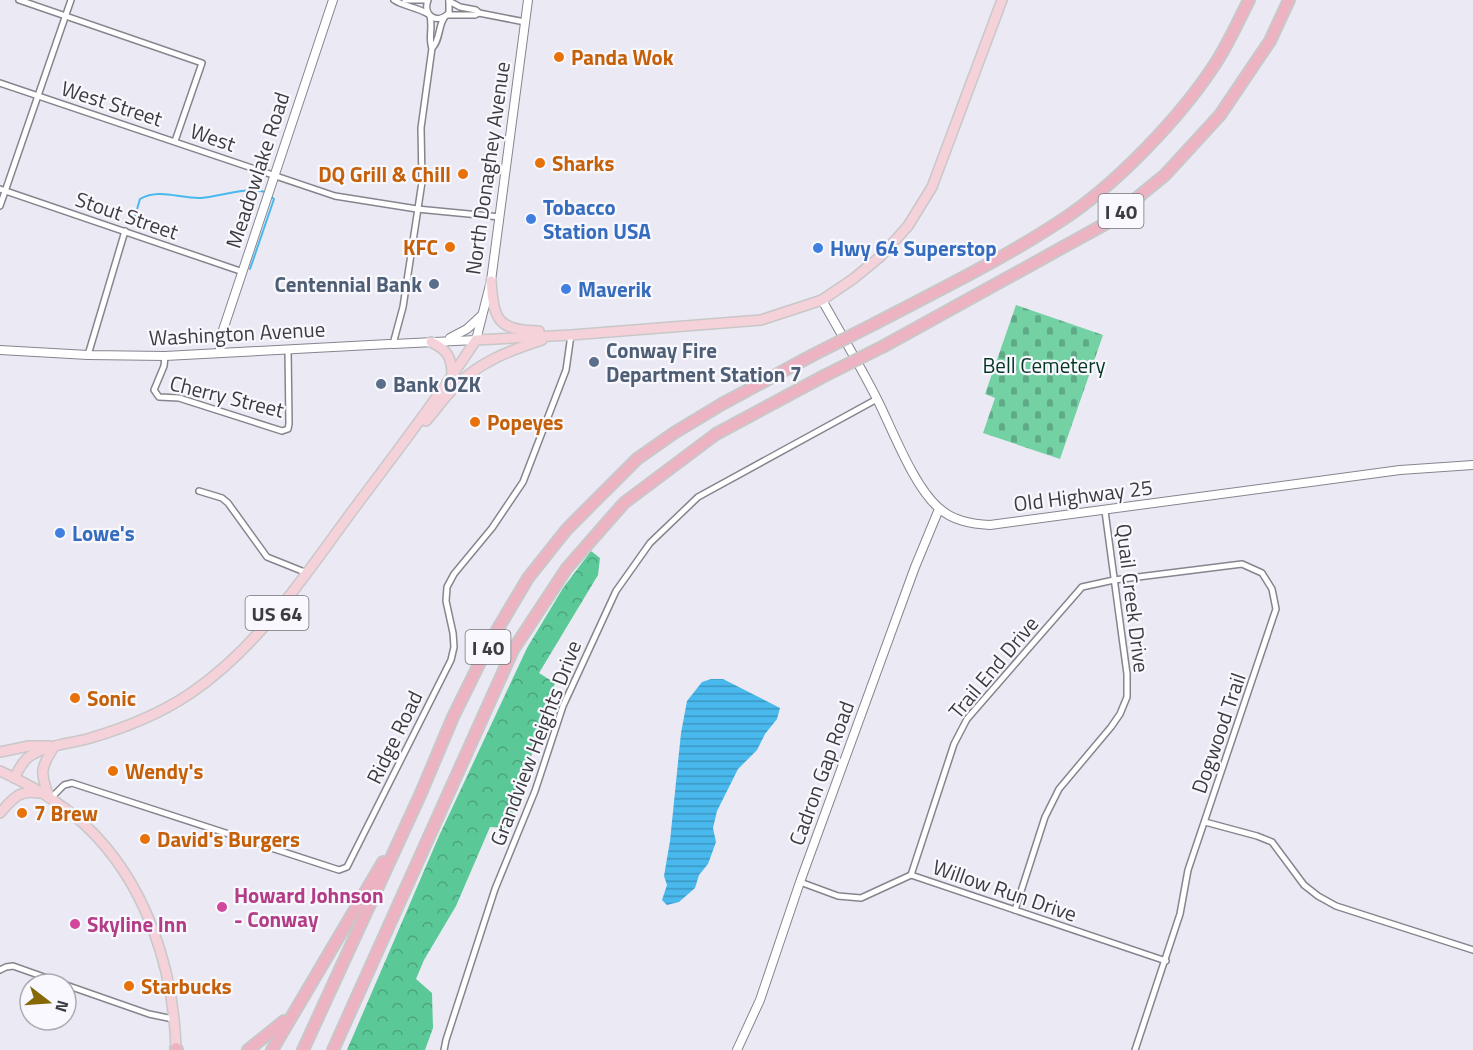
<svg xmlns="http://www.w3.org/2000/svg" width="1473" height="1050" viewBox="0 0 1473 1050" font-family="'Titillium Web',sans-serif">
	<defs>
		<pattern id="forest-crowns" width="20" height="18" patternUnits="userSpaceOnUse" patternTransform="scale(1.5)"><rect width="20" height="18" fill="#5bc997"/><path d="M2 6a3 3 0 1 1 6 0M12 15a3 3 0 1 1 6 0" fill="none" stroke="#4ca47d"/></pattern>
		<pattern id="cemetery-stones" width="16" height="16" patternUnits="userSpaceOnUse" patternTransform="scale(1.5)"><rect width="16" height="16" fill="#74d1a4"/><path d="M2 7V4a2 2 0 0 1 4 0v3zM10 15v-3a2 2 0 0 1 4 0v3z" fill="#60ab87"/></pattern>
		<pattern id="water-rules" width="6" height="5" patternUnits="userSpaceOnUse" patternTransform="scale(1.5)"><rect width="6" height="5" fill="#48b8ed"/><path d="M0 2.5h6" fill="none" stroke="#3d97c1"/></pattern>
	</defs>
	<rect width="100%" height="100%" fill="#ebeaf4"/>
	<path fill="url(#forest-crowns)" d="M591 551 600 558 598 575 539 673 555 683 508 828 490 827 456 906 424 960 416 979 432 993 433 1028 425 1050H347L439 836 527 648 563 588Z"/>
	<path fill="url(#cemetery-stones)" d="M1016 305 1103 335 1060 459 983 433 995 398 985 394Z"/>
	<path fill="url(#water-rules)" d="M711 679H723L780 708 777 719 765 734 757 750 738 769 717 811 713 828 716 842 708 864 699 875 695 888 679 902 667 905 662 900 667 885 664 876 670 841 681 733 687 701 702 682Z"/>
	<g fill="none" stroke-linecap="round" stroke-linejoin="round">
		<g stroke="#48b8ed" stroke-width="2">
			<path d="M133 223 140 199C159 188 181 199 201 198 224 196 242 187 266 192"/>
			<path d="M250 269 274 199 270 196"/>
		</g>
		<defs>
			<g id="street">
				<path d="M19 0 202 63 175 141"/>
				<path d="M394 0C405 7 417 7 428 14"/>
				<path d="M405 0H425"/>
				<path d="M428 0C422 16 438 25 449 13V1"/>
				<path d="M449 1 460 7 476 10 479 13 525 22"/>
				<path d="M448 15H475L479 13"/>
				<path d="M432 48C440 41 438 27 444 18"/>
				<path d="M0 83 335 196 417 209 500 217"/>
				<path d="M0 189 243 272"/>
				<path d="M0 206 71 0"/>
				<path d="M391 344H393L403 307 422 182 421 128 432 48C428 39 433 27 430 16"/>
				<path d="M88 355 125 231"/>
				<path d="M165 356 164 366 154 390 159 397 179 398 282 431 288 429 289 424 288 349"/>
				<path d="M199 491 222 498 228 503 267 557 307 573"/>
				<path d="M51 798 64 785 72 783 339 870 347 867 451 660 454 647 453 633 446 601 447 587 454 574 492 528 523 482 566 370 571 335"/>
				<path d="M1205 822 1257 836 1272 842 1304 885 1318 896 1336 906 1473 950"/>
				<path d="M911 875 954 744 967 719 1082 587 1114 580 1242 564 1262 573 1272 589 1276 609 1188 870 1180 914 1135 1050"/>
				<path d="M800 882 838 896 861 898 911 875 1166 961"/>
				<path d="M1015 910 1045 817 1059 789 1111 727 1120 714 1127 697V674L1105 511"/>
				<path d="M0 970 6 967 13 966 64 984"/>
				<path d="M66 985 149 1014 173 1019"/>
				<path d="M444 1050 446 1040 495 889 535 791 563 706 616 591 650 543 698 497 877 399"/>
			</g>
			<g id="secondary">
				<path d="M822 300C841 334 861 367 878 401 893 431 914 487 939 508 953 521 972 524 990 525L1400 470 1473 465"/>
				<path d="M450 338 467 329 481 316"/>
				<path d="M393 344 476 340 491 281 528 0"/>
				<path d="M0 350 88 355 165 356 389 344"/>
				<path d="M220 353V339L333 0"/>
				<path d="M737 1050 760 1000 800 882 915 567 939 509"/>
			</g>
			<g id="primary">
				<path d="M491 281C494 320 497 330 539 331"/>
				<path d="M431 342C448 350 452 358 452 376"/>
				<path d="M426 421C435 411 443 399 453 389 477 363 508 351 542 340"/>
				<path d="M0 752 29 746H49"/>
				<path d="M0 771C31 785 60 802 85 825 146 882 174 969 176 1050"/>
				<path d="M14 778C19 770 22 761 30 756 47 745 68 744 87 739 122 729 160 714 191 693 261 645 306 573 356 506 397 451 439 397 476 340L571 335 761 320 822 300 853 279 881 256 908 226 932 187 1002 0"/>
				<path d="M49 797C40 773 40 768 54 747"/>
				<path d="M0 813C12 800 19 789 38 793"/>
			</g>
			<g id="highway">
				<path d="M876 323C937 291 1001 260 1059 222 1115 186 1182 116 1217 61 1229 42 1239 20 1249 0"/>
				<path d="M884 346 1105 224 1165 175 1220 115 1270 41 1289 0"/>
				<path d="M176 1048 177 1050"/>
				<path d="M248 1050 284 1021"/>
				<path d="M272 1050 383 862"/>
				<path d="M303 1050 421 793 453 717 490 642 528 578 567 529 637 459 674 433 722 404 811 356"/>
				<path d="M333 1050 513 650 567 568 624 503 716 434 824 376"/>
			</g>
		</defs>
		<use href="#street" stroke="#86858e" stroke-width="8"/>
		<use href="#secondary" stroke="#86858e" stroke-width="10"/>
		<use href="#primary" stroke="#c8c8c9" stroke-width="12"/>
		<use href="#highway" stroke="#c8c8c9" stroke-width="14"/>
		<use href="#street" stroke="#fff" stroke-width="5"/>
		<use href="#secondary" stroke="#fff" stroke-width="8"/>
		<use href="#primary" stroke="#f5d1da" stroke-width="9"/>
		<use href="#highway" stroke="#eeb3c2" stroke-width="10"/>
		<defs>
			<g id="highway-bridge">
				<path d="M811 356 876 323"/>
				<path d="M824 376 884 346"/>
			</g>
		</defs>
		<use href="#highway-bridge" stroke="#c8c8c9" stroke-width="14" stroke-linecap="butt"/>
		<use href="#highway-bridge" stroke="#eeb3c2" stroke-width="10"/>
	</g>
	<g fill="#e8710a" stroke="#f8f8fe" stroke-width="2">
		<circle cx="559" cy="57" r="6"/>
		<circle cx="540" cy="163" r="6"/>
		<circle cx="463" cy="174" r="6"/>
		<circle cx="450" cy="247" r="6"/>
		<circle cx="475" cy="422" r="6"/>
		<circle cx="75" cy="698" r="6"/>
		<circle cx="113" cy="771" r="6"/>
		<circle cx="22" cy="813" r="6"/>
		<circle cx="145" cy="839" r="6"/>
		<circle cx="129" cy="986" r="6"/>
	</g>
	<g fill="#3f7fe0" stroke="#f8f8fe" stroke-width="2">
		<circle cx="531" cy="219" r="6"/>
		<circle cx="818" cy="248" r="6"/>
		<circle cx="566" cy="289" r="6"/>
		<circle cx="60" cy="533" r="6"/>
	</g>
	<g fill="#5c6f8a" stroke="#f8f8fe" stroke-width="2">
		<circle cx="434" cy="284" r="6"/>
		<circle cx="594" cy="362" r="6"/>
		<circle cx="381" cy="384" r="6"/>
	</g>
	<g fill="#d1479c" stroke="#f8f8fe" stroke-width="2">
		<circle cx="222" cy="907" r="6"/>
		<circle cx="75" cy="924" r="6"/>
	</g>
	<g text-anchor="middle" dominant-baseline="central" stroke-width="4.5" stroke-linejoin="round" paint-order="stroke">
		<g fill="#f8f8fe" stroke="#747478" stroke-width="1.5">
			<rect x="1098.5" y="194" width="45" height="34" rx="4.5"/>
			<rect x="245.5" y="596" width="63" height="34" rx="4.5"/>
			<rect x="465.5" y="630" width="45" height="34" rx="4.5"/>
		</g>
		<g font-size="20" font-weight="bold" fill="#3c3b3f">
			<text x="1121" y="211">I 40</text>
			<text x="277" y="613">US 64</text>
			<text x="488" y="647">I 40</text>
		</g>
		<g font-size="21" font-weight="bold" fill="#c56008" stroke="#f8f8fe" text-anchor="start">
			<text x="571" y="57">Panda Wok</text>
			<text x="552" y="163">Sharks</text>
			<text x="451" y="174" text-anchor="end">DQ Grill &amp; Chill</text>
			<text x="438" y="247" text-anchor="end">KFC</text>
			<text x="487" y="422">Popeyes</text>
			<text x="87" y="698">Sonic</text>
			<text x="125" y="771">Wendy's</text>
			<text x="34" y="813">7 Brew</text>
			<text x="157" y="839">David's Burgers</text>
			<text x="141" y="986">Starbucks</text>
		</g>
		<g font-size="21" fill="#3c3b3f" stroke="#f8f8fe">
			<text transform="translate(112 103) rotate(18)">West Street</text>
			<text transform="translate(213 137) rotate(19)">West</text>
			<text transform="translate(487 168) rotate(-82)">North Donaghey Avenue</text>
			<text transform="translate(257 170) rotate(-72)">Meadowlake Road</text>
			<text transform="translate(127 215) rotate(19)">Stout Street</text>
			<text transform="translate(237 333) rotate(-3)">Washington Avenue</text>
			<text transform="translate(227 396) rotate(14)">Cherry Street</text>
			<text transform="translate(1083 495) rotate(-7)">Old Highway 25</text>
			<text transform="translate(1133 598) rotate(83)">Quail Creek Drive</text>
			<text transform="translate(993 667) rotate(-50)">Trail End Drive</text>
			<text transform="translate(1218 733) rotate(-71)">Dogwood Trail</text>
			<text transform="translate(394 737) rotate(-64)">Ridge Road</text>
			<text transform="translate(535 743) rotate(-69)">Grandview Heights Drive</text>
			<text transform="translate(821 773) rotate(-70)">Cadron Gap Road</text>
			<text transform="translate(1005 890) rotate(19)">Willow Run Drive</text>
		</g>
		<g font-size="21" font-weight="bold" fill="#366cbe" stroke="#f8f8fe" text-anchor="start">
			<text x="543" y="207">Tobacco<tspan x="543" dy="24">Station USA</tspan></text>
			<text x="830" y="248">Hwy 64 Superstop</text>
			<text x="578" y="289">Maverik</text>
			<text x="72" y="533">Lowe's</text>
		</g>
		<g font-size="21" font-weight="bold" fill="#4e5e75" stroke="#f8f8fe" text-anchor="start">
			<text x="422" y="284" text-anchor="end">Centennial Bank</text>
			<text x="606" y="350">Conway Fire<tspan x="606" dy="24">Department Station 7</tspan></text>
			<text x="393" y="384">Bank OZK</text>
		</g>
		<g font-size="21" fill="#043623" stroke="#f8f8fe">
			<text x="1044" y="365">Bell Cemetery</text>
		</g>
		<g font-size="21" font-weight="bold" fill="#b23c85" stroke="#f8f8fe" text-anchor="start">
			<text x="234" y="895">Howard Johnson<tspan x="234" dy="24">- Conway</tspan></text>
			<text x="87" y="924">Skyline Inn</text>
		</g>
	</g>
	<g transform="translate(48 1002) rotate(107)"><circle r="28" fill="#f8f8fe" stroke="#adacb2" stroke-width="1.5"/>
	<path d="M0-4.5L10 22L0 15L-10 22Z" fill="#866904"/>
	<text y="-9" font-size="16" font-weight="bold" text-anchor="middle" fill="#3c3b3f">N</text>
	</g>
</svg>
